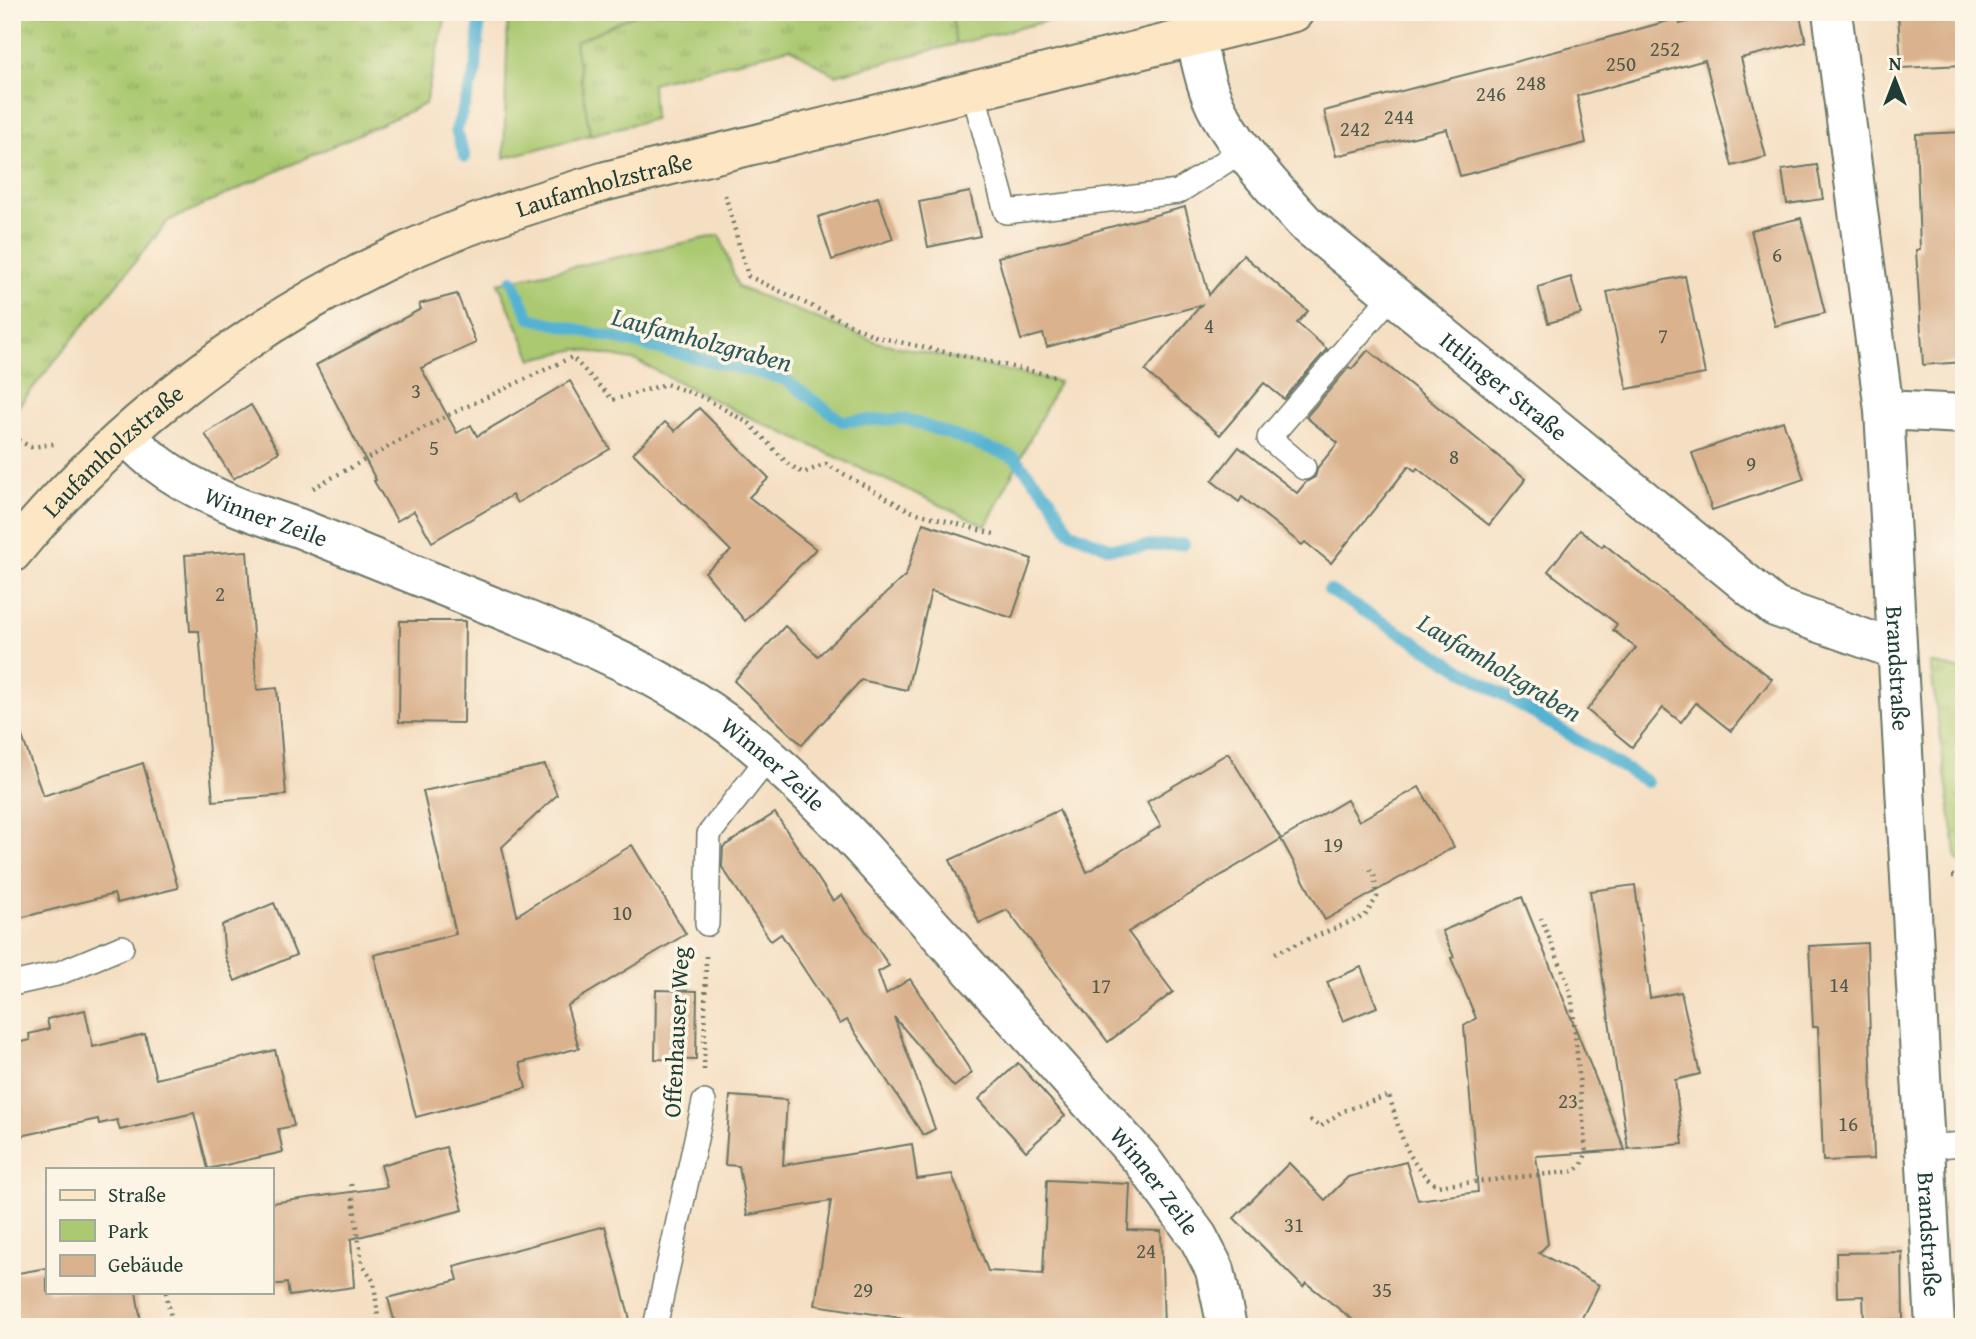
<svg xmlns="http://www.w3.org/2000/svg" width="1976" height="1339" viewBox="0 0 1976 1339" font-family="'Gentium Book Plus',serif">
	<defs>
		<pattern id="grass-tufts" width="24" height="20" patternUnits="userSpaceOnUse" patternTransform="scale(1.75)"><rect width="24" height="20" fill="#abc971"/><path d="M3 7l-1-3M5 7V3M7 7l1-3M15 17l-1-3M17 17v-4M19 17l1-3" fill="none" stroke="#8ba45e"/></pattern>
	</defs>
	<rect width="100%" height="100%" fill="#fcf5e5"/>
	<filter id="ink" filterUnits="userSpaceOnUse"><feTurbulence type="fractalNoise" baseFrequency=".0143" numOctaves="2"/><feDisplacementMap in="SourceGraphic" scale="14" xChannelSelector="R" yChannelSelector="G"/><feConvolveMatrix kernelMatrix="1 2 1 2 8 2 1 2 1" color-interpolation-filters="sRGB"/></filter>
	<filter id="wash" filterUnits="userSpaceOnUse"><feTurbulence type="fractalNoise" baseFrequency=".00686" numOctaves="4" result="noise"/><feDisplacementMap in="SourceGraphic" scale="28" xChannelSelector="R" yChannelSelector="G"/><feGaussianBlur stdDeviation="1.57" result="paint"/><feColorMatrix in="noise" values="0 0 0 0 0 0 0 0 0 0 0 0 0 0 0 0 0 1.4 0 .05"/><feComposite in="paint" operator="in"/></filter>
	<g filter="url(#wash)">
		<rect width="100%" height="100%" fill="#f5dfc3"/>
		<g fill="url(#grass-tufts)" stroke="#658352" stroke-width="2">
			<path d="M12 12H447L425 104 168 221 12 414Z"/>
			<path d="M640 12H951L956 44 835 75 790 48 652 83 654 119 590 135 575 42Z"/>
			<path d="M1930 663 1964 670V861L1957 860Z"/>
		</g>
		<g fill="#abc971" stroke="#658352" stroke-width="2">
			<path d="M508 12H640L575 42 590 135 504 158Z"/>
			<path d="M951 12H1082L956 44Z"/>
			<path d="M720 235 738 287 877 342 1059 382 986 526 734 410 637 361 578 349 532 359 498 283Z"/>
		</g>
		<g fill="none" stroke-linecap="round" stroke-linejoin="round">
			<g stroke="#54b2d2" stroke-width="12">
				<path d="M465 157 456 130 476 70 480 12"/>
				<path d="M512 280 530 318 784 379 842 421 906 419 1014 457 1050 498 1069 531 1109 548 1184 544"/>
				<path d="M1329 590 1647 782"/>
			</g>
		</g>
		<g id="blocks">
			<g fill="#dab28e">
				<path d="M1726 12H1799L1806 42 1741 58 1766 157 1732 166 1705 60 1577 96 1586 143 1460 176 1447 129 1336 156 1324 111 1588 43 1679 18 1680 24Z"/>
				<path d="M1898 12H1964V65L1901 68Z"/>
				<path d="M1964 132V362L1923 365 1916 250 1920 249 1916 134Z"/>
				<path d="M1817 165 1823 199 1787 204 1782 170Z"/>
				<path d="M970 192 980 236 928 247 919 202Z"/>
				<path d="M878 197 893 239 832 260 818 217Z"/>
				<path d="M1185 207 1209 295 1243 255 1308 311 1297 323 1327 349 1284 399 1264 383 1220 435 1145 371 1201 305 1047 347 1043 334 1021 340 998 257Z"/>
				<path d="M1801 218 1825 313 1775 326 1751 230Z"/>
				<path d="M1685 276 1705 374 1627 389 1607 292Z"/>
				<path d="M1571 277 1581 314 1548 323 1538 287Z"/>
				<path d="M457 294 476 343 421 368 457 433 471 425 477 436 570 381 610 449 517 503 512 495 432 542 414 511 397 521 374 481 376 480 316 365 421 309 419 304Z"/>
				<path d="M1368 350 1526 479 1489 525 1417 468 1415 471 1409 466 1331 563 1305 542 1302 545 1242 497 1239 502 1212 481 1239 447 1297 493 1306 482 1315 477 1318 467 1338 443 1306 417 1349 367 1352 369Z"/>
				<path d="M251 405 279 452 233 479 205 434Z"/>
				<path d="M699 408 769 478 749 497 816 549 745 621 705 572 731 551 633 453 665 422 675 431Z"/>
				<path d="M1783 421 1804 479 1712 510 1692 453Z"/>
				<path d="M923 523 1032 559 1012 618 931 591 907 690 861 680 802 745 734 681 785 626 818 656 906 575Z"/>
				<path d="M1580 530 1602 547 1604 544 1772 679 1731 731 1696 703 1681 722 1663 708 1632 747 1587 710 1636 648 1613 630 1617 624 1548 571Z"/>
				<path d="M247 551 257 690 277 688 286 795 213 801 199 631H190L185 555Z"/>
				<path d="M400 621H465L464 723 399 722Z"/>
				<path d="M17 722 43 796 143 763 178 888 117 903 114 894 12 920V723Z"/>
				<path d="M1228 753 1281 839 1128 932 1173 992 1108 1042 1007 910 979 923 950 860 1059 810 1087 872 1161 826 1147 802Z"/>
				<path d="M545 765 557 795 502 847 517 915 632 845 686 934 567 1006 579 1048 520 1063 526 1088 416 1117 374 955 456 934 423 791Z"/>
				<path d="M1419 787 1454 847 1325 920 1281 839 1347 800 1359 821Z"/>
				<path d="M775 813 833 901 842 895 889 966 878 972 886 994 910 979 972 1073 954 1087 894 1017 935 1129 923 1135 847 1020 840 1024 781 934 771 941 722 867 723 847Z"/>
				<path d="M1635 885 1650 998 1681 992 1700 1074 1675 1080 1683 1144 1628 1149 1590 891Z"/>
				<path d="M1522 897 1625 1150 1536 1156 1548 1244 1539 1253 1599 1285 1577 1327H1362L1306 1283 1303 1287 1234 1218 1289 1163 1325 1200 1348 1177 1406 1162 1418 1200 1478 1192 1464 1026 1476 1018 1451 958 1454 957 1442 931Z"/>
				<path d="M274 903 296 955 235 981 225 956 222 925Z"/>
				<path d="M1867 943 1874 1159 1823 1161 1818 1027H1813L1809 946Z"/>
				<path d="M1361 967 1377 1007 1343 1021 1327 982Z"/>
				<path d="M656 990 697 991 696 1060 655 1059Z"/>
				<path d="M85 1010 93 1047 145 1034 156 1079 275 1050 294 1126 278 1129 283 1152 208 1169 194 1113 120 1130 117 1120 99 1124 98 1119 12 1138V1044L30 1040 29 1034 49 1029 47 1019Z"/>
				<path d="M1018 1063 1065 1116 1026 1151 979 1099Z"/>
				<path d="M730 1096 787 1100 783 1165 912 1144 917 1179 952 1174 988 1271 1043 1274 1047 1180 1130 1184 1128 1230 1161 1231 1164 1327H960L815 1305 831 1201 747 1215 739 1166 725 1165Z"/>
				<path d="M446 1147 463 1210 351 1239 354 1287 289 1296 287 1283 271 1285V1203L387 1187 381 1165Z"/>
				<path d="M605 1226 632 1327H396L388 1298 458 1280 454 1266Z"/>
				<path d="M1902 1252 1903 1319 1864 1320 1863 1296 1837 1297 1836 1253Z"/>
				<path d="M47 1268V1292H136L142 1327H12V1274Z"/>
			</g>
		</g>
	</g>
	<g filter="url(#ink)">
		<use href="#blocks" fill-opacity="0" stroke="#6a7666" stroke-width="2"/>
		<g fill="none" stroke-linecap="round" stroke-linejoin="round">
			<defs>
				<g id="service">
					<path d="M973 91 1006 212 1178 192 1243 150"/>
					<path d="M1304 468 1269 438 1392 295"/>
					<path d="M707 924 709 834 769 757"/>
					<path d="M12 984 57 974 122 947"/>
					<path d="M1925 1147 1964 1144"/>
					<path d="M655 1327 704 1102"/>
				</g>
				<g id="minor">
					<path id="s1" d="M1832 12 1884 410 1935 1327"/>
					<path id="s2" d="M1195 36C1201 62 1206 90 1219 113 1242 154 1274 189 1305 223L1775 607 1897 650"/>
					<path d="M1884 410 1964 414"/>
					<path id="s3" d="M126 435C135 444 144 454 154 461 196 494 249 512 299 528 365 554 431 581 497 608 564 635 632 662 694 701 757 741 811 794 862 848L1142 1160 1198 1237 1215 1270 1227 1327"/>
				</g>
				<g id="secondary">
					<path id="s4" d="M12 553C111 432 241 331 381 263 453 228 530 204 606 181L1294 12"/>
				</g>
			</defs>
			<use href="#service" stroke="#6a7666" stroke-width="26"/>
			<use href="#minor" stroke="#6a7666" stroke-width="42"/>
			<use href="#secondary" stroke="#6a7666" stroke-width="42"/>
			<g stroke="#6a7666" stroke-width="4.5" stroke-dasharray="2 5" stroke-linecap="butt">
				<path d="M725 195 748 276 877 337 1054 376"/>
				<path d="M12 437 31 447 54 444"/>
				<path d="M313 488 436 421 572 357 613 400 666 384 703 397 750 424 787 463 803 473 826 464 910 511 994 534"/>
				<path d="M1952 876H1964"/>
				<path d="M1275 953 1365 916 1377 897 1374 875 1368 866"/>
				<path d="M704 1070 706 956"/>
				<path d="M1310 1120 1320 1127 1341 1112 1389 1095C1399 1129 1406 1164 1437 1186L1575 1171 1582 1165 1586 1153 1572 1000 1568 983 1541 918"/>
				<path d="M351 1184 362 1263 374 1282 379 1327"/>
				<path d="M166 1292 173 1327"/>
			</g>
			<use href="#service" stroke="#fff" stroke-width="23"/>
			<use href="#minor" stroke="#fff" stroke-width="38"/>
			<use href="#secondary" stroke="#fce6c4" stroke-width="38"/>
		</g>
	</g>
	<g text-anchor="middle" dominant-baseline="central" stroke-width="7" stroke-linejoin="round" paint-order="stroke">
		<g font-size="21" fill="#4e5a4a">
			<text x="1665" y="48">252</text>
			<text x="1621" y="63">250</text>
			<text x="1531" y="82">248</text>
			<text x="1491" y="93">246</text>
			<text x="1399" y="116">244</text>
			<text x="1355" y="128">242</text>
			<text x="1777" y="254">6</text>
			<text x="1209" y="325">4</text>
			<text x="1663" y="335">7</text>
			<text x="416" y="390">3</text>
			<text x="434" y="447">5</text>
			<text x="1454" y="456">8</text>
			<text x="1751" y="463">9</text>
			<text x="220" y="593">2</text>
			<text x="1333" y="844">19</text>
			<text x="622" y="912">10</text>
			<text x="1839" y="984">14</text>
			<text x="1101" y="985">17</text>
			<text x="1568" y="1100">23</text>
			<text x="1848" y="1123">16</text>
			<text x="1294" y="1224">31</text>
			<text x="1146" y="1250">24</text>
			<text x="863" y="1289">29</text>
			<text x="1382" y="1289">35</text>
		</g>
		<g font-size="24" fill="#1f3d34" stroke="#fcf5e5">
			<text stroke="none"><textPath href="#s4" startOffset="710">Laufamholzstraße</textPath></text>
			<text stroke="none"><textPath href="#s2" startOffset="478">Ittlinger Straße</textPath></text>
			<text stroke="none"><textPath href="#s4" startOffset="144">Laufamholzstraße</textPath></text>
			<text stroke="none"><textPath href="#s3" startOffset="164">Winner Zeile</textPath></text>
			<text stroke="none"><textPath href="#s1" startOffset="660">Brandstraße</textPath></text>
			<text stroke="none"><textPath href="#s3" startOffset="732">Winner Zeile</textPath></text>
			<text transform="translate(676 1032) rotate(-87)">Offenhauser Weg</text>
			<text stroke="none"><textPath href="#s3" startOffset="1298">Winner Zeile</textPath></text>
			<text stroke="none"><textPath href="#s1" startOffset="1227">Brandstraße</textPath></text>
		</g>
		<g font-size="26" font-style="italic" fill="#2c5a5c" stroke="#fcf5e5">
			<text transform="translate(702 339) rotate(15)">Laufamholzgraben</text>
			<text transform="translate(1500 667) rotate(31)">Laufamholzgraben</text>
		</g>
	</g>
	<rect width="1976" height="1339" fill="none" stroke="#fcf5e5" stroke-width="42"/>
	<rect x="46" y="1168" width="228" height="126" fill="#fcf5e5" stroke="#a4ab9e" stroke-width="2"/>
	<rect x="60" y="1190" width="35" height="10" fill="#fce6c4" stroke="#a4ab9e" stroke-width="2"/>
	<text x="108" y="1202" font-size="21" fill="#1f3d34">Straße</text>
	<rect x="60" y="1220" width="35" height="21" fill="#abc971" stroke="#a4ab9e" stroke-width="2"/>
	<text x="108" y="1238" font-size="21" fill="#1f3d34">Park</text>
	<rect x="60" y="1255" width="35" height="21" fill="#dab28e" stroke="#a4ab9e" stroke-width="2"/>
	<text x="108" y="1272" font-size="21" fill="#1f3d34">Gebäude</text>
	<g transform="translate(1895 80)" stroke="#fcf5e5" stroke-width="5" paint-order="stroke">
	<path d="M0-5L12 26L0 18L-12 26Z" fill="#1f3d34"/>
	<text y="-10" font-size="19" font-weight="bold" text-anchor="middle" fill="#1f3d34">N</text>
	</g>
</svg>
